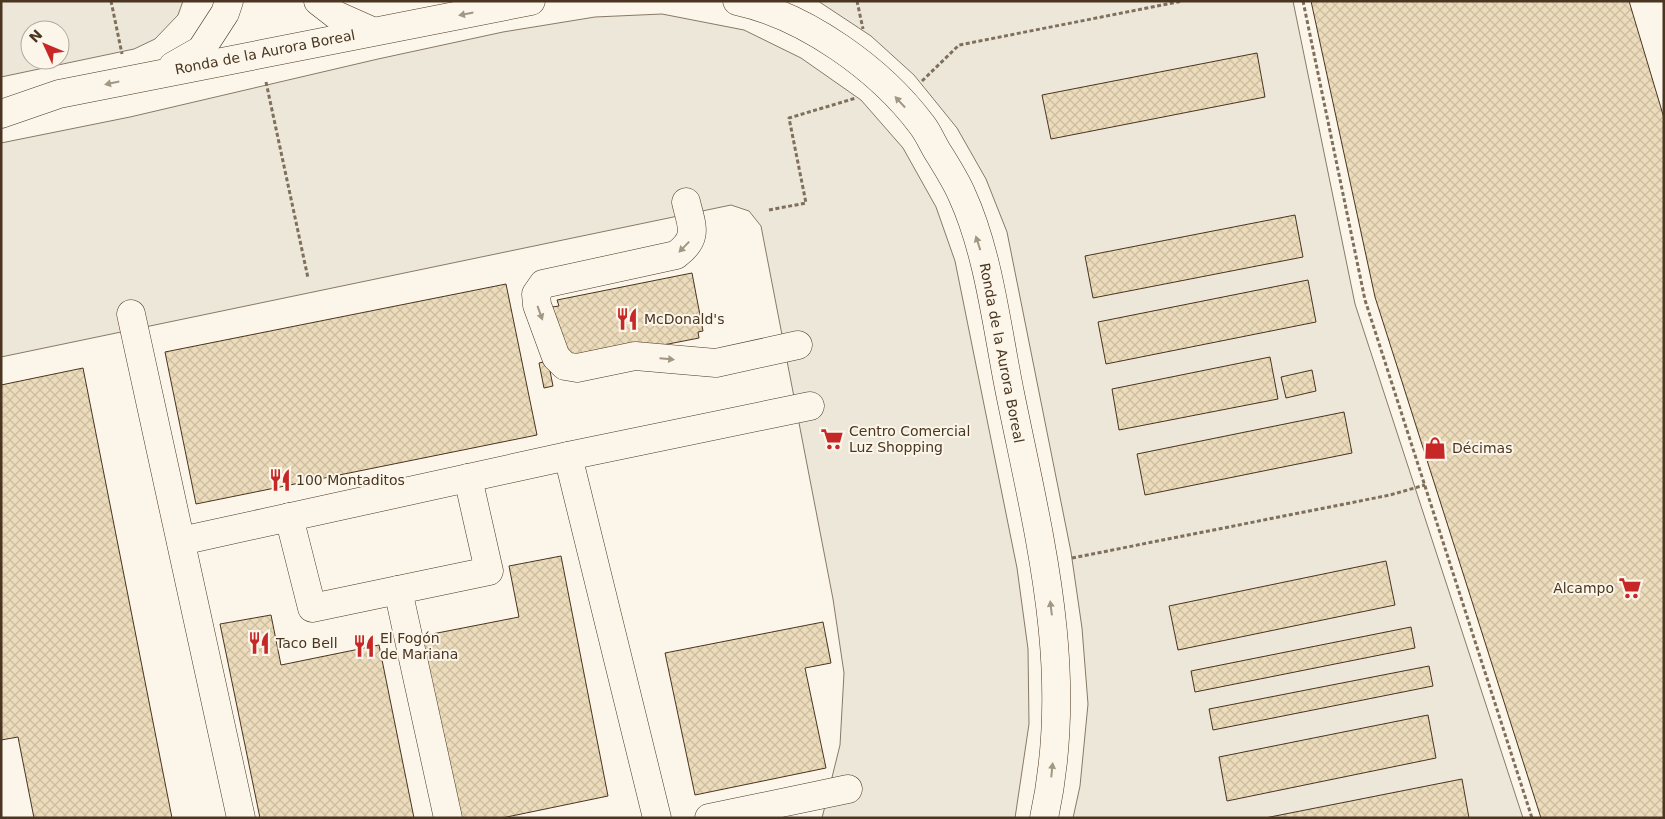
<svg xmlns="http://www.w3.org/2000/svg" width="1665" height="819" viewBox="0 0 1665 819" font-family="'DejaVu Sans',sans-serif">
	<defs>
		<pattern id="building-cross-hatch" width="8" height="8" patternUnits="userSpaceOnUse" patternTransform="scale(1.25)"><rect width="8" height="8" fill="#ecdcbc"/><path d="M0 0l8 8M0 8l8-8" fill="none" stroke="#ccbda1"/></pattern>
	</defs>
	<rect width="100%" height="100%" fill="#fbf6e9"/>
	<g fill="#ede7d9" stroke="#887966" fill-rule="evenodd">
		<path d="M1 1H183L178 15 155 39 134 49 1 77ZM30 30H60V60H30Z"/>
		<path d="M818 1H1293L1355 304 1523 818H1073L1080 786 1088 704 1082 628 1071 552 1007 232 986 179 957 128 914 75 871 36Z"/>
		<path d="M662 14 744 30 801 58 861 100 903 148 936 207 955 261 1017 568 1028 649 1029 724 1015 818H822L840 745 844 673 833 599 761 226 749 211 731 205 1 357V143L130 117 378 59 503 32 595 17Z"/>
	</g>
	<g fill="url(#building-cross-hatch)" stroke="#4a3520">
		<path d="M1311 1H1629L1664 118V818H1541L1375 297Z"/>
		<path d="M1257 53 1265 97 1051 139 1042 95Z"/>
		<path d="M1295 215 1303 257 1093 298 1085 256Z"/>
		<path d="M692 273 703 331 698 332 699 338 576 362 561 354 552 307 559 306 557 300Z"/>
		<path d="M1308 280 1316 322 1106 364 1098 322Z"/>
		<path d="M506 284 537 435 196 504 165 352Z"/>
		<path d="M1270 357 1278 399 1119 430 1112 389Z"/>
		<path d="M548 361 553 386 544 388 539 363Z"/>
		<path d="M83 368 172 818H34L18 737 1 740V385Z"/>
		<path d="M1312 370 1316 391 1286 398 1281 377Z"/>
		<path d="M1344 412 1352 453 1145 495 1137 454Z"/>
		<path d="M561 556 608 796 502 818H458L422 636 519 617 509 566Z"/>
		<path d="M1386 561 1395 605 1178 650 1169 606Z"/>
		<path d="M271 615 281 665 379 645 414 818H260L220 624Z"/>
		<path d="M823 622 831 663 805 668 826 768 695 795 665 653Z"/>
		<path d="M1411 627 1415 648 1195 692 1191 671Z"/>
		<path d="M1429 666 1433 686 1213 730 1209 709Z"/>
		<path d="M1428 715 1436 758 1227 801 1219 757Z"/>
		<path d="M1462 779 1469 818H1265Z"/>
	</g>
	<g fill="none" stroke-linecap="round" stroke-linejoin="round">
		<defs>
			<g id="minor">
				<path d="M318 1 336 15 372 31"/>
				<path d="M737 1C806 16 880 69 922 125 929 134 933 145 939 154 947 167 956 181 962 195 989 254 997 329 1010 393 1039 536 1076 671 1044 818"/>
				<path d="M173 66 201 50 225 13 229 1"/>
				<path d="M1 114 59 94 531 1"/>
				<path d="M686 202C692 227 699 238 676 255L543 284 536 294 537 305 556 357 565 366 577 368 635 356 716 363 798 345"/>
				<path d="M131 314 241 818"/>
				<path d="M568 456 657 818"/>
				<path d="M289 517 312 608 398 590"/>
				<path d="M181 541 568 456 810 406"/>
				<path d="M448 818 398 590 489 571 468 478"/>
				<path d="M709 818 848 789"/>
			</g>
		</defs>
		<use href="#minor" stroke="#4a3520" stroke-width="29"/>
		<g stroke="#7f6f5c" stroke-width="3" stroke-dasharray="4 2.5" stroke-linecap="butt">
			<path d="M111 1 122 54"/>
			<path d="M857 1 863 29"/>
			<path d="M1303 1 1365 300 1532 818"/>
			<path d="M922 81 959 45 1183 1"/>
			<path d="M266 82 308 278"/>
			<path d="M769 210 806 203 789 118 856 98"/>
			<path d="M1072 558 1390 495 1425 485"/>
		</g>
		<use href="#minor" stroke="#fbf6e9" stroke-width="28"/>
	</g>
	<defs><path id="oneway-solid" d="M-6-.8H1V-3.2L6.5 0L1 3.2V.8H-6Z" transform="scale(1.25)"/></defs>
	<g fill="#a29684">
		<use href="#oneway-solid" transform="translate(466 14) rotate(169)"/>
		<use href="#oneway-solid" transform="translate(112 83) rotate(168)"/>
		<use href="#oneway-solid" transform="translate(900 102) rotate(-133)"/>
		<use href="#oneway-solid" transform="translate(978 243) rotate(-108)"/>
		<use href="#oneway-solid" transform="translate(684 247) rotate(134)"/>
		<use href="#oneway-solid" transform="translate(540 313) rotate(70)"/>
		<use href="#oneway-solid" transform="translate(667 359) rotate(5)"/>
		<use href="#oneway-solid" transform="translate(1051 608) rotate(-97)"/>
		<use href="#oneway-solid" transform="translate(1052 770) rotate(-84)"/>
	</g>
	<defs>
		<symbol id="restaurant-bare" viewBox="-9 -9 18 18"><path d="M-5-6h1v4h1v-4h1v4h1v-4h1v5L-1.5 .5V6h-2V.5L-5-1ZM5-6V6H3V1.5H1.5Q1.5-4 5-6Z" fill="#c62828" stroke="#fbf6e9" stroke-width="2.5" paint-order="stroke"/></symbol>
		<symbol id="supermarket-bare" viewBox="-9 -9 18 18"><path d="M-6-5.5h2.5l.6 2H6L4.5 2H-2.5L-4.4-4H-6ZM-1.5 3.2a1.3 1.3 0 1 0 .1 0ZM3 3.2a1.3 1.3 0 1 0 .1 0Z" fill="#c62828" stroke="#fbf6e9" stroke-width="2.5" paint-order="stroke"/></symbol>
		<symbol id="shop-bare" viewBox="-9 -9 18 18"><path d="M-5-2.5h2.3a2.7 3.5 0 0 1 5.4 0H5L5.5 6h-11ZM-1.5-2.5h3a1.5 2.3 0 0 0-3 0Z" fill="#c62828" stroke="#fbf6e9" stroke-width="2.5" paint-order="stroke"/></symbol>
	</defs>
	<g fill-rule="evenodd">
		<use href="#restaurant-bare" x="611" y="303" width="32" height="32"/>
		<use href="#supermarket-bare" x="816" y="423" width="32" height="32"/>
		<use href="#shop-bare" x="1419" y="432" width="32" height="32"/>
		<use href="#restaurant-bare" x="264" y="464" width="32" height="32"/>
		<use href="#supermarket-bare" x="1614" y="572" width="32" height="32"/>
		<use href="#restaurant-bare" x="243" y="627" width="32" height="32"/>
		<use href="#restaurant-bare" x="348" y="630" width="32" height="32"/>
	</g>
	<g text-anchor="middle" dominant-baseline="central" stroke-width="4" stroke-linejoin="round" paint-order="stroke">
		<g font-size="14" fill="#4a3520" stroke="#fbf6e9">
			<text transform="translate(265 52) rotate(-11)">Ronda de la Aurora Boreal</text>
			<text transform="translate(1002 353) rotate(79)">Ronda de la Aurora Boreal</text>
		</g>
		<g font-size="14" fill="#4a3520" stroke="#fbf6e9" text-anchor="start">
			<text x="644" y="319">McDonald's</text>
			<text x="849" y="431">Centro Comercial<tspan x="849" dy="16">Luz Shopping</tspan></text>
			<text x="1452" y="448">Décimas</text>
			<text x="296" y="480">100 Montaditos</text>
			<text x="1614" y="588" text-anchor="end">Alcampo</text>
			<text x="380" y="638">El Fogón<tspan x="380" dy="16">de Mariana</tspan></text>
			<text x="276" y="643">Taco Bell</text>
		</g>
	</g>
	<rect width="1665" height="819" fill="none" stroke="#4a3520" stroke-width="5"/>
	<g transform="translate(45 45) rotate(314)"><circle r="24" fill="#fbf6e9" stroke="#b4a999"/>
	<path d="M0-4L9 19L0 12L-9 19Z" fill="#c62828"/>
	<text y="-8" font-size="14" font-weight="bold" text-anchor="middle" fill="#4a3520">N</text>
	</g>
</svg>
